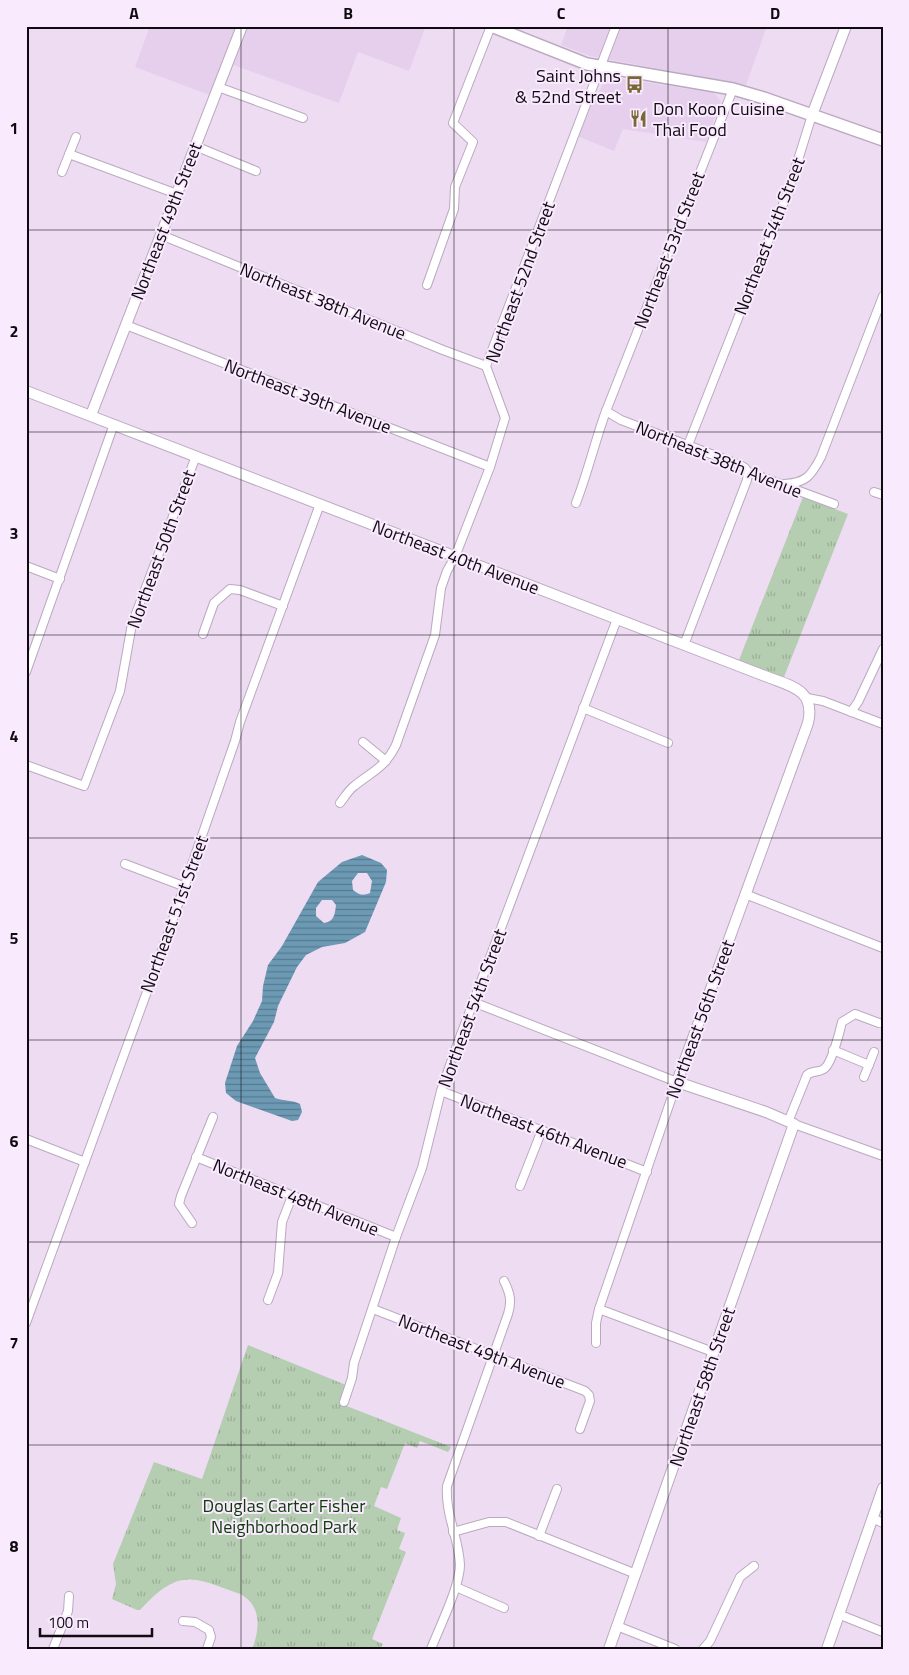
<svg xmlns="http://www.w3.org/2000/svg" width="909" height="1675" viewBox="0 0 909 1675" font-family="'Titillium Web',sans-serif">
	<defs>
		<pattern id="park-tufts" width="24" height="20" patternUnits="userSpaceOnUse" patternTransform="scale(1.25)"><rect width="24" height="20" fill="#b5cdb1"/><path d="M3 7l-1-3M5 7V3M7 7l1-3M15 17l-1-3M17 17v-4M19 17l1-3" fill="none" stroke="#9baf97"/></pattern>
		<pattern id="water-rules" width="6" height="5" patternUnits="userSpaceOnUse" patternTransform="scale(1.25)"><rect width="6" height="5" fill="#6c99b3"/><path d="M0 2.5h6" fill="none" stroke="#577b90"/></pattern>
	</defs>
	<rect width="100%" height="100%" fill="#eedcf3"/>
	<g fill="#e6cfed">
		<path d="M150 26H426L409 71 358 52 339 103 233 65 220 99 135 67Z"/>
		<path d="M568 26H767L746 85 590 56 561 45Z"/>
		<path d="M612 77 714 93 721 101 719 107 706 142 623 129 614 151 575 135 604 82Z"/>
	</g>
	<g fill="url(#park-tufts)">
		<path d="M803 497 848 514 784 677 739 660Z"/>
		<path d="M248 1345 346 1385 339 1403 451 1447 448 1452 420 1441 417 1448 405 1443 387 1489 381 1487 374 1506 401 1518 397 1530 405 1533 399 1549 406 1552 372 1639 383 1644 380 1649H252C260 1630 262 1605 240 1594 233 1591 225 1589 218 1586 203 1581 189 1576 173 1583 160 1589 149 1600 140 1610H137L112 1599 116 1584 113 1564 154 1462 202 1479Z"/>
	</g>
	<path fill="url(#water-rules)" fill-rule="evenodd" d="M362 855 381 863 387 870 386 882 365 932 345 943 322 947 306 955 297 967 278 1006 274 1022 255 1058 260 1073 275 1098C284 1101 293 1100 300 1104L302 1112 298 1120 292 1121 236 1101 226 1093 225 1083 237 1046 253 1021 262 1001 263 986 268 965 282 946 318 882 342 862ZM358 873H367L372 881 370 893C363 896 359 895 353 890L352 881ZM322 900H332L336 905C335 914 334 922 324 923L316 916V908Z"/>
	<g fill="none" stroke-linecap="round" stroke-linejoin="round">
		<defs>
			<g id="minor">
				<path d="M218 87 303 118"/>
				<path d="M195 146 256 171"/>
				<path d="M69 154 177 194"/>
				<path d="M62 172 76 137"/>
				<path d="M161 235 443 350 486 366"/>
				<path d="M427 285 454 209 455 187 473 142 453 123 491 26"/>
				<path d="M126 325 490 467"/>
				<path d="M606 411 621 420 740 465 745 468 748 472 834 504"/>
				<path d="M688 445 789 189 812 115"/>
				<path d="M784 484C806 483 811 476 821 457L883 296"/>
				<path d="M874 492 883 495"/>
				<path d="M576 503C588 472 595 441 606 411L733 89"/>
				<path d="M26 566 60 579"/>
				<path d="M203 634 214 603 230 589 240 590 283 606"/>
				<path d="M684 645 747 480 748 472"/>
				<path d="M26 672 114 424"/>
				<path d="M807 698 823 701 883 724"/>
				<path d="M583 708 668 743"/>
				<path d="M851 712 858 702 883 649"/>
				<path d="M363 742 386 761"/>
				<path d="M26 765 84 786 120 691 132 624 196 456"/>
				<path d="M340 803C344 798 348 791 353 787 371 772 385 768 396 745L435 635 441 588 447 571 455 557 490 467 505 418 486 366 616 26"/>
				<path d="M125 864 183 886"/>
				<path d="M745 894 883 948"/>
				<path d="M473 1002 677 1082 599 1309 596 1323V1343"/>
				<path d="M833 1050 869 1065"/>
				<path d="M864 1077 874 1052"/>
				<path d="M441 1091 647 1172"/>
				<path d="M788 1122 807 1075C812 1070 820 1073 825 1068 832 1062 840 1031 842 1022L855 1014 879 1023"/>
				<path d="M794 1124 883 1156"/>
				<path d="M26 1139 85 1162"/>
				<path d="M196 1157 396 1237"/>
				<path d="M520 1186 542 1130"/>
				<path d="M192 1223 179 1204 181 1196 213 1117"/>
				<path d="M268 1300 278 1273 282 1222 292 1196"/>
				<path d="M373 1309 585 1391 589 1395 590 1401 580 1429"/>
				<path d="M599 1309 713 1352"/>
				<path d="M26 1323 160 956 235 741 240 722 320 504"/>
				<path d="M344 1402 352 1378 354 1363 396 1237 422 1168 441 1091 456 1048 617 619"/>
				<path d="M872 1518 883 1523"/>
				<path d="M453 1532 489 1522H506L636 1574"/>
				<path d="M539 1536 557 1489"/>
				<path d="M456 1587 504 1608"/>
				<path d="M838 1614 883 1632"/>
				<path d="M183 1621 195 1622 209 1630 211 1637 207 1649"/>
				<path d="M617 1626 675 1649"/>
				<path d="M53 1649 68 1611 69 1596"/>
				<path d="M431 1649C439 1628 460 1586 460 1565 459 1538 445 1515 447 1486L508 1314C512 1301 510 1293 504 1281"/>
				<path d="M703 1649 710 1641 740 1577 754 1566"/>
			</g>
			<g id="tertiary">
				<path d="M812 115 846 26"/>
				<path d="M26 391 765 676C790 686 816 689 808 723L677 1082 766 1112 794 1124 609 1649"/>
				<path d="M91 415 242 26"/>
				<path d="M827 1649 883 1488"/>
			</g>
			<path id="secondary" d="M491 26 587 64 733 89 764 98 883 140"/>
		</defs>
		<use href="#minor" stroke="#baa9c0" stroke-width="10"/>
		<use href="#tertiary" stroke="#baa9c0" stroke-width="12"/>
		<use href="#secondary" stroke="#baa9c0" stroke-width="14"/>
		<use href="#minor" stroke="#fff" stroke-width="8"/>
		<use href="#tertiary" stroke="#fff" stroke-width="10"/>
		<use href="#secondary" stroke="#fff" stroke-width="11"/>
	</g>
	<path fill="none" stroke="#100a11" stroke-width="1" stroke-opacity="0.55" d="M241 26V1649M454 26V1649M668 26V1649M26 230H883M26 432H883M26 635H883M26 838H883M26 1040H883M26 1242H883M26 1445H883"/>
	<defs>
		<symbol id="bus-bare" viewBox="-9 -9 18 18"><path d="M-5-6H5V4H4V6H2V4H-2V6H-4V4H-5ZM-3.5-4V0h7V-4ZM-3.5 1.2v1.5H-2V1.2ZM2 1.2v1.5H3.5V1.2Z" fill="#776835" stroke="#f9eafe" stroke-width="2.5" paint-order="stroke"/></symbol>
		<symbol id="restaurant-bare" viewBox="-9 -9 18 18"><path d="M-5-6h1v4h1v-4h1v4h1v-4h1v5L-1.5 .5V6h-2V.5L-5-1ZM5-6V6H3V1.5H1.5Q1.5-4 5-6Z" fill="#776835" stroke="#f9eafe" stroke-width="2.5" paint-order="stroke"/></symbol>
	</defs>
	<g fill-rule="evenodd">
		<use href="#bus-bare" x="622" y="72" width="25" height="25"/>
		<use href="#restaurant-bare" x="626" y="106" width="25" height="25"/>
	</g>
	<g text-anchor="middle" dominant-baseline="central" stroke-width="4" stroke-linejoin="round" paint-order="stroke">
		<g font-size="18" fill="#100a11" stroke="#f9eafe" text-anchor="end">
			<text x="621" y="75">Saint Johns<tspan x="621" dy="21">&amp; 52nd Street</tspan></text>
			<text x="653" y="108" text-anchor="start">Don Koon Cuisine<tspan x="653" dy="21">Thai Food</tspan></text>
		</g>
		<g font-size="18" fill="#100a11" stroke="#f9eafe">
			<text transform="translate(166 221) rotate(-69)">Northeast 49th Street</text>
			<text transform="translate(769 236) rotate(-69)">Northeast 54th Street</text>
			<text transform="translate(669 250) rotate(-69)">Northeast 53rd Street</text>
			<text transform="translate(520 282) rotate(-70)">Northeast 52nd Street</text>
			<text transform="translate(323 301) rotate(22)">Northeast 38th Avenue</text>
			<text transform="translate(308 396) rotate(21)">Northeast 39th Avenue</text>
			<text transform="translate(719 459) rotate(22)">Northeast 38th Avenue</text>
			<text transform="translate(161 549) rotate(-70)">Northeast 50th Street</text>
			<text transform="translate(456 557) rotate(21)">Northeast 40th Avenue</text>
			<text transform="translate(174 914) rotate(-70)">Northeast 51st Street</text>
			<text transform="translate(472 1008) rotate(-70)">Northeast 54th Street</text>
			<text transform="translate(700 1019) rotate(-70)">Northeast 56th Street</text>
			<text transform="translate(544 1131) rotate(21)">Northeast 46th Avenue</text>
			<text transform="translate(296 1197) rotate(22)">Northeast 48th Avenue</text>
			<text transform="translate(482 1351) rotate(21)">Northeast 49th Avenue</text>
			<text transform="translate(702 1387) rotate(-71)">Northeast 58th Street</text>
		</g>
		<g font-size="18" fill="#0c3a08" stroke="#f9eafe">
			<text x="284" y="1505">Douglas Carter Fisher<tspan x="284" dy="21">Neighborhood Park</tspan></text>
		</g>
	</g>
	<rect width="909" height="1675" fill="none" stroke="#f9eafe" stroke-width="55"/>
	<path d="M40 1628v8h112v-8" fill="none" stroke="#100a11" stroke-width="2.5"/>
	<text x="48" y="1628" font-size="15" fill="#100a11" stroke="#f9eafe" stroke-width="4" paint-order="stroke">100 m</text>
	<rect x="28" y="28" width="854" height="1620" fill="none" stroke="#100a11" stroke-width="2"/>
	<g font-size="16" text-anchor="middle" font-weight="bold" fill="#100a11">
		<text x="134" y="19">A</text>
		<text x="348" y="19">B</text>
		<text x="561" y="19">C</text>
		<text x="775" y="19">D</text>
		<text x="14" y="134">1</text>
		<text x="14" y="337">2</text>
		<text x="14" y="539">3</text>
		<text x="14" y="742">4</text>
		<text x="14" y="944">5</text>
		<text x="14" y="1147">6</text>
		<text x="14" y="1349">7</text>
		<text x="14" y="1552">8</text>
	</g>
</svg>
